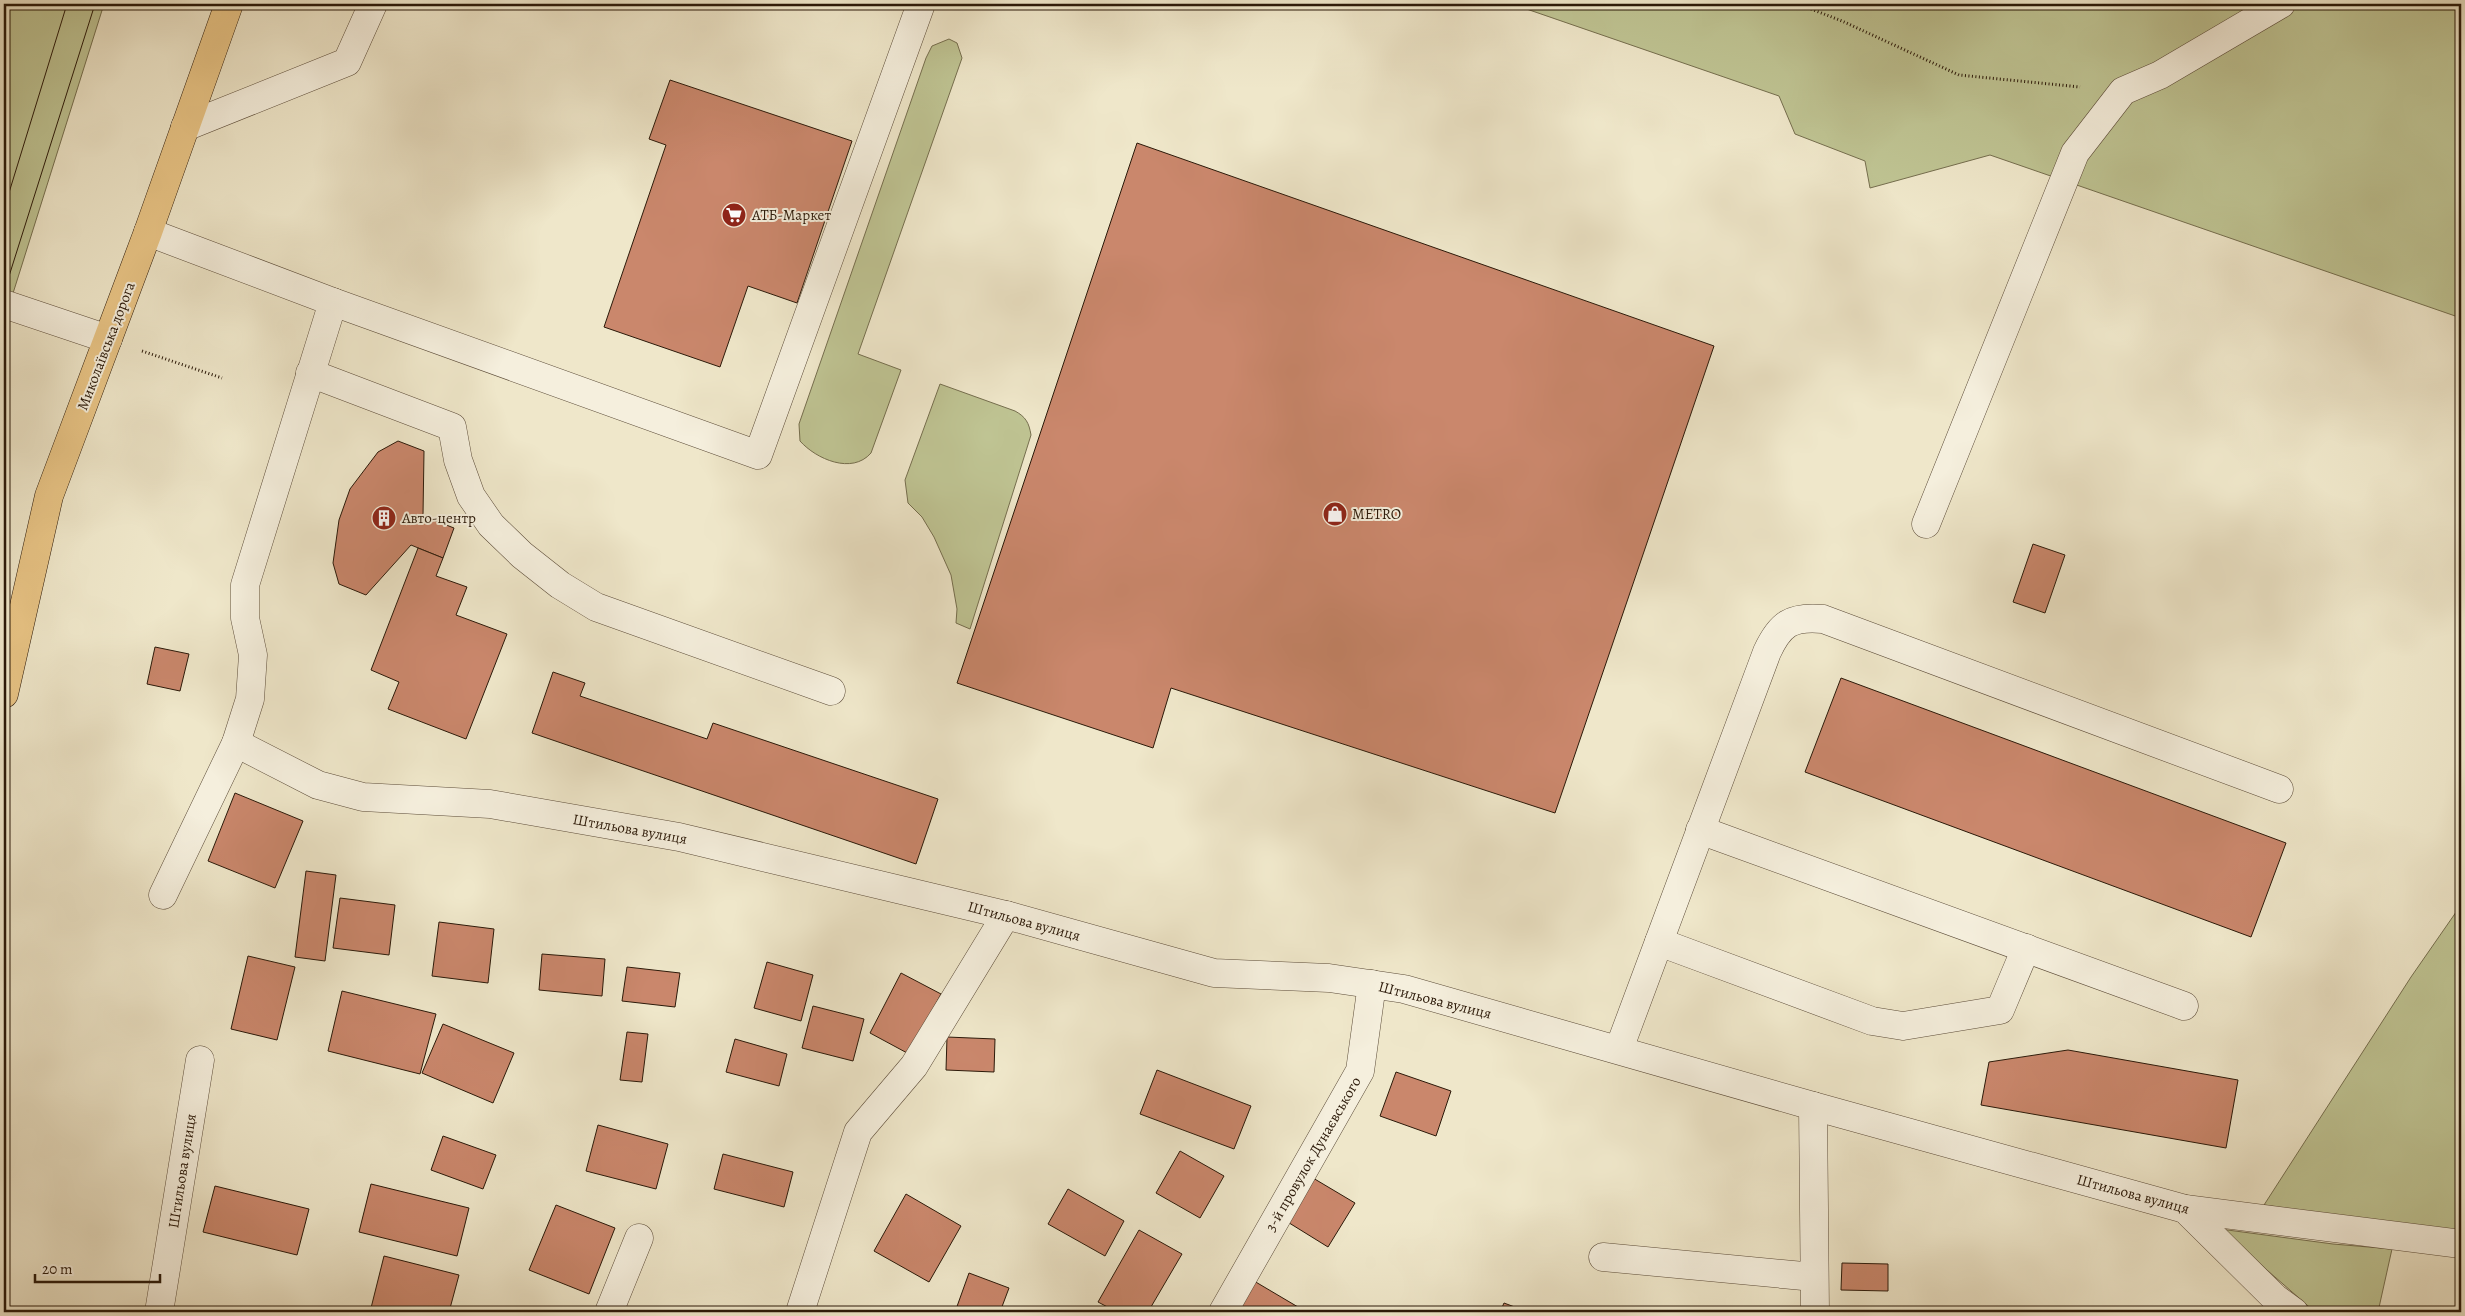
<svg xmlns="http://www.w3.org/2000/svg" width="2465" height="1316" viewBox="0 0 2465 1316" font-family="Alegreya,serif">
	<rect width="100%" height="100%" fill="#efe7ca"/>
	<filter id="stains"><feTurbulence type="fractalNoise" baseFrequency=".004" numOctaves="4"/><feColorMatrix values="0 0 0 0 .2 0 0 0 0 .09 0 0 0 0 .02 0 0 0 .5 -.17"/></filter>
	<radialGradient id="worn" r=".72"><stop offset=".6" stop-color="#630" stop-opacity="0"/><stop offset="1" stop-color="#630" stop-opacity=".3"/></radialGradient>
	<g fill="#bfc493" stroke="#756e4e">
		<path d="M4 4H104L9 306 4 312Z"/>
		<path d="M1512 4H2461V318L1990 155 1870 188 1865 161 1795 134 1779 96Z"/>
		<path d="M949 39 957 43 962 58 858 354 901 370 871 453C852 475 816 459 800 441L799 424 926 58 932 46Z"/>
		<path d="M940 384 1015 411C1026 417 1029 423 1031 435L970 629 956 623 957 609 951 575 934 537 922 517 908 503 905 480Z"/>
		<path d="M2461 905V1235L2264 1205 2411 977Z"/>
		<path d="M2220 1229 2333 1244 2392 1249 2378 1312H2315Z"/>
	</g>
	<g fill="#ca876c" stroke="#2b1909">
		<path d="M670 80 852 141 797 303 748 286 720 367 604 327 666 145 649 139Z"/>
		<path d="M1137 143 1714 346 1555 813 1171 688 1153 748 957 683Z"/>
		<path d="M398 441 424 451 423 516 454 528 443 558 411 545 366 595 339 584 333 563 339 520 350 489 378 452Z"/>
		<path d="M2033 544 2065 555 2045 613 2013 602Z"/>
		<path d="M418 548 443 558 436 576 467 587 456 615 507 634 466 739 388 709 399 682 371 670Z"/>
		<path d="M155 647 189 654 180 691 147 684Z"/>
		<path d="M553 672 585 683 580 696 707 739 713 723 938 799 916 864 532 733Z"/>
		<path d="M1841 678 2286 843 2251 937 1805 772Z"/>
		<path d="M235 793 303 821 275 888 208 861Z"/>
		<path d="M306 871 336 875 325 961 295 957Z"/>
		<path d="M340 898 395 905 389 955 333 948Z"/>
		<path d="M439 922 494 929 488 983 432 976Z"/>
		<path d="M542 954 605 959 602 996 539 990Z"/>
		<path d="M248 956 295 967 277 1040 231 1029Z"/>
		<path d="M767 962 813 975 801 1021 754 1008Z"/>
		<path d="M627 967 680 973 675 1007 622 1001Z"/>
		<path d="M901 973 941 994 909 1054 870 1033Z"/>
		<path d="M342 991 436 1014 420 1074 328 1051Z"/>
		<path d="M813 1006 864 1019 853 1061 802 1048Z"/>
		<path d="M443 1024 514 1053 493 1103 422 1073Z"/>
		<path d="M627 1032 648 1034 642 1082 620 1080Z"/>
		<path d="M947 1037 995 1039 994 1072 946 1070Z"/>
		<path d="M735 1039 787 1054 779 1086 726 1072Z"/>
		<path d="M2068 1050 2238 1080 2226 1148 1981 1105 1989 1062Z"/>
		<path d="M1157 1070 1251 1106 1234 1149 1140 1114Z"/>
		<path d="M1396 1072 1451 1091 1436 1136 1380 1116Z"/>
		<path d="M598 1125 668 1144 656 1189 586 1171Z"/>
		<path d="M443 1136 496 1155 483 1189 431 1170Z"/>
		<path d="M1180 1151 1224 1176 1200 1218 1156 1193Z"/>
		<path d="M723 1154 793 1172 784 1207 714 1189Z"/>
		<path d="M1313 1178 1355 1203 1328 1247 1286 1221Z"/>
		<path d="M371 1184 469 1208 457 1256 359 1232Z"/>
		<path d="M215 1186 309 1209 297 1255 203 1232Z"/>
		<path d="M1068 1189 1124 1221 1105 1256 1048 1224Z"/>
		<path d="M906 1194 961 1226 929 1282 874 1251Z"/>
		<path d="M556 1205 615 1228 589 1294 529 1270Z"/>
		<path d="M1139 1230 1182 1254 1148 1312H1117L1098 1302Z"/>
		<path d="M384 1256 459 1275 449 1312H370Z"/>
		<path d="M1842 1263 1888 1264V1291L1841 1290Z"/>
		<path d="M969 1273 1009 1288 1000 1312H955Z"/>
		<path d="M1254 1281 1298 1307 1295 1312H1235Z"/>
		<path d="M1504 1303 1528 1312H1500Z"/>
	</g>
	<g fill="none" stroke-linecap="round" stroke-linejoin="round">
		<defs>
			<g id="minor">
				<path d="M185 127 347 62 373 4"/>
				<path d="M148 232 333 302 758 455 921 4"/>
				<path d="M4 304 108 339"/>
				<path d="M310 373 452 427 458 460 471 496 491 525 522 555 560 585 596 607 831 691"/>
				<path d="M1926 524 2075 153 2123 91 2160 75 2281 4"/>
				<path d="M236 743 318 785 363 797 490 804 679 837 1006 915 1214 973 1329 978 1404 989 1813 1106 2185 1209 2461 1244"/>
				<path d="M1700 830 2184 1006"/>
				<path d="M163 895 236 743 250 699 253 655 245 618V585L333 302"/>
				<path d="M1659 942 1872 1021 1903 1026 2000 1010 2026 948"/>
				<path d="M1619 1049 1767 652C1780 624 1791 616 1823 619L2279 789"/>
				<path d="M1813 1106 1815 1312"/>
				<path d="M2185 1209 2275 1298 2294 1312"/>
				<path d="M1603 1257 1814 1277"/>
				<path d="M159 1312 200 1060"/>
				<path d="M609 1312 639 1238"/>
				<path d="M800 1312 858 1132 914 1066 1006 915"/>
				<path d="M1223 1312 1360 1071 1372 984"/>
			</g>
			<path id="major" d="M4 694 49 496 148 232 229 4"/>
		</defs>
		<use href="#minor" stroke="#5c4c39" stroke-width="29"/>
		<use href="#major" stroke="#2b1909" stroke-width="29"/>
		<g stroke="#2b1909" stroke-width="3" stroke-dasharray="1 2.5" stroke-linecap="butt">
			<path d="M1798 4 1842 21 1959 75 2080 87"/>
			<path d="M142 351 222 378"/>
		</g>
		<use href="#minor" stroke="#f5efdd" stroke-width="28"/>
		<use href="#major" stroke="#e8c485" stroke-width="28"/>
		<g stroke="#2b1909" stroke-width="1">
			<path d="M4 209 67 4"/>
			<path d="M4 292 95 4"/>
		</g>
	</g>
	<defs>
		<symbol id="supermarket-disc" viewBox="-11 -11 22 22"><circle r="9.5" fill="#8f2418" stroke="#f5efdd"/><path d="M-6-5.5h2.5l.6 2H6L4.5 2H-2.5L-4.4-4H-6ZM-1.5 3.2a1.3 1.3 0 1 0 .1 0ZM3 3.2a1.3 1.3 0 1 0 .1 0Z" fill="#fff"/></symbol>
		<symbol id="shop-disc" viewBox="-11 -11 22 22"><circle r="9.5" fill="#8f2418" stroke="#f5efdd"/><path d="M-5-2.5h2.3a2.7 3.5 0 0 1 5.4 0H5L5.5 6h-11ZM-1.5-2.5h3a1.5 2.3 0 0 0-3 0Z" fill="#fff"/></symbol>
		<symbol id="building-disc" viewBox="-11 -11 22 22"><circle r="9.5" fill="#8f2418" stroke="#f5efdd"/><path d="M-4-6H4V6H1V3H-1V6H-4ZM-2.5-4.3h1.7v1.8h-1.7ZM.8-4.3h1.7v1.8H.8ZM-2.5-1h1.7V.8h-1.7ZM.8-1h1.7V.8H.8Z" fill="#fff"/></symbol>
	</defs>
	<g fill-rule="evenodd">
		<use href="#supermarket-disc" x="720" y="201" width="28" height="28"/>
		<use href="#shop-disc" x="1321" y="500" width="28" height="28"/>
		<use href="#building-disc" x="370" y="504" width="28" height="28"/>
	</g>
	<g text-anchor="middle" dominant-baseline="central" stroke-width="4" stroke-linejoin="round" paint-order="stroke">
		<g font-size="15" fill="#2b1909" stroke="#f5efdd" text-anchor="start">
			<text x="752" y="215">АТБ-Маркет</text>
			<text x="1352" y="514">METRO</text>
			<text x="402" y="518">Авто-центр</text>
		</g>
		<g font-size="15" fill="#2b1909" stroke="#f5efdd">
			<text transform="translate(106 346) rotate(-69)">Миколаївська дорога</text>
			<text transform="translate(630 829) rotate(10)">Штильова вулиця</text>
			<text transform="translate(1024 921) rotate(15)">Штильова вулиця</text>
			<text transform="translate(1435 1000) rotate(14)">Штильова вулиця</text>
			<text transform="translate(1313 1154) rotate(-60)">3-й провулок Дунаєвського</text>
			<text transform="translate(182 1171) rotate(-81)">Штильова вулиця</text>
			<text transform="translate(2133 1194) rotate(15)">Штильова вулиця</text>
		</g>
	</g>
	<rect width="2465" height="1316" fill="none" stroke="#efe7ca" stroke-width="20"/>
	<rect x="5" y="5" width="2455" height="1306" fill="none" stroke="#2b1909" stroke-width="2.5"/>
	<rect x="10" y="10" width="2445" height="1296" fill="none" stroke="#2b1909"/>
	<path d="M35 1274v8h125v-8" fill="none" stroke="#2b1909" stroke-width="2.5"/>
	<text x="42" y="1274" font-size="15" fill="#2b1909" stroke="#f5efdd" stroke-width="4" paint-order="stroke">20 m</text>
	<rect width="100%" height="100%" filter="url(#stains)"/>
	<rect width="100%" height="100%" fill="url(#worn)"/>
</svg>
